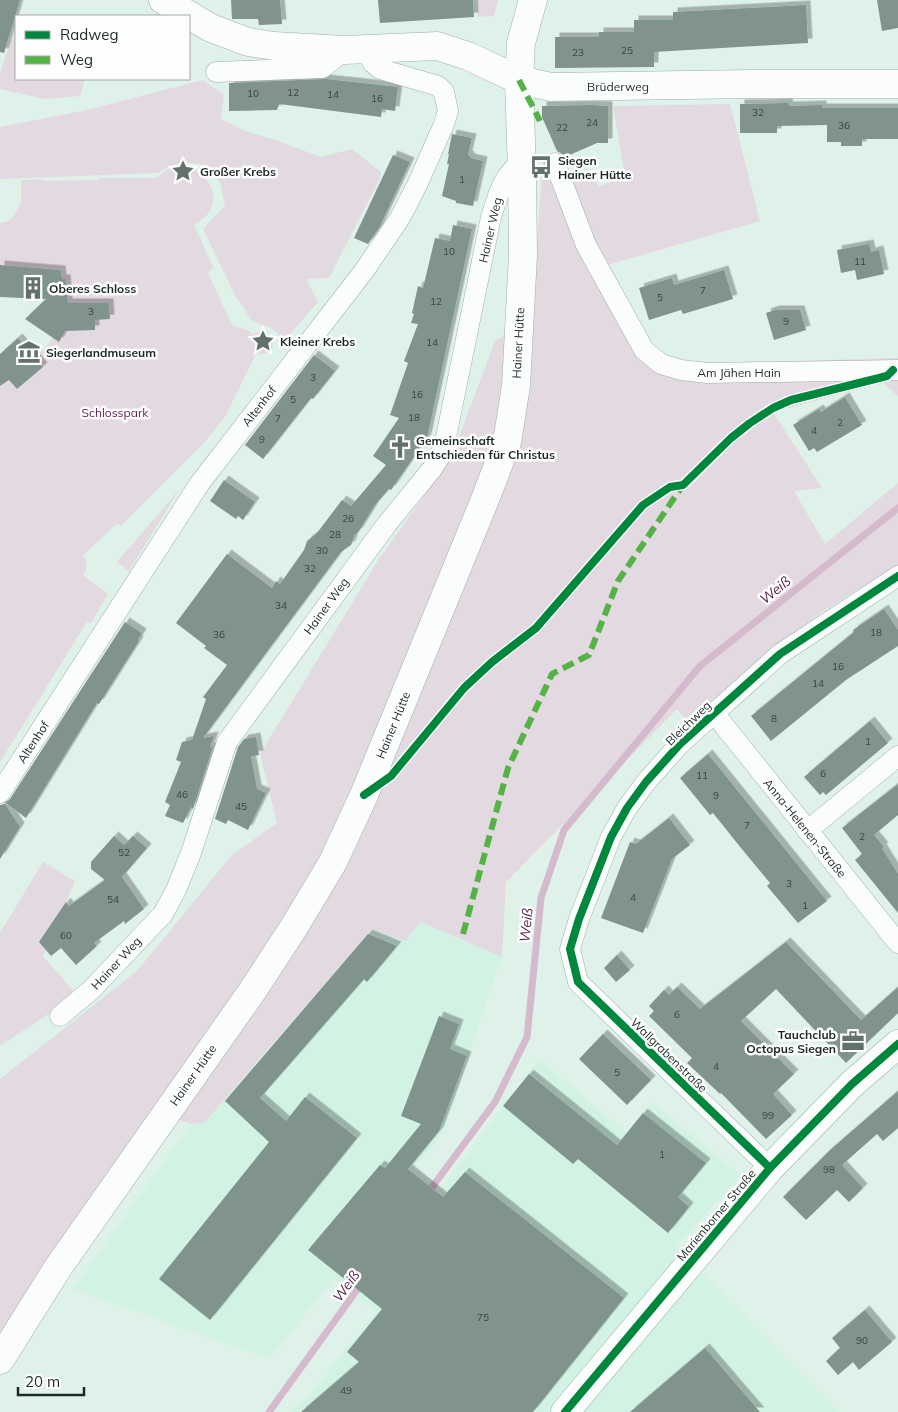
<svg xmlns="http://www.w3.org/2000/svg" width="898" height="1412" viewBox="0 0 898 1412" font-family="Mulish,sans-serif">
	<defs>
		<filter id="shadow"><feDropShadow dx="4.5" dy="-4.5" stdDeviation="0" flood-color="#0004"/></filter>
	</defs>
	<rect width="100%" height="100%" fill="#dff2e9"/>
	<path fill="#d2f3e4" d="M421 922 502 957 444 1131 413 1170 440 1190 539 1059 626 1132 653 1103 741 1175 676 1247 840 1412H288L309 1396 376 1311 334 1278 269 1359 73 1289 191 1124 205 1122 372 929 405 941Z"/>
	<g fill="#e3d9e1">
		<path d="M477 0H498L494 16 478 17Z"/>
		<path d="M16 25V79H85L80 96 45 99 0 89V73Z"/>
		<path d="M203 80 224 95 221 119 248 132 275 140 321 157 352 149 381 172 379 180 329 278 306 279 318 302 285 340 271 328 252 321 235 295 203 229 225 205 220 182 208 166C185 161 178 161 158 173L0 179V127L87 110Z"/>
		<path d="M730 104 760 221 607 265 658 365 898 358V396L883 383 773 412 822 488 794 491 825 544 898 483V565L823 611 777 647 689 723 677 709 506 882 502 957 421 922 405 941 372 929 205 1122 191 1124 162 1114 0 1340V1079L137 971 231 856 277 823 260 754 379 559 451 458 495 341 532 319 543 154 570 184 592 173 599 187 625 175 613 106Z"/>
		<path d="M178 166C200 166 223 189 209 212 206 218 200 221 194 225L213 267 208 273 232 325 250 331 252 335C276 321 281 359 256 354L225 417 203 444 121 526 117 523 83 556C88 562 88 568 83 575L108 594 91 623 87 622 0 762V386L9 380 17 389 43 367 34 357 49 344 53 338 59 342 64 324 95 330V320L110 319 109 303H71L68 302 66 279H62L61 270 0 265V223L11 220 21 203V180L44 179V181L98 180V178H156L168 169Z"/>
		<path d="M179 490 129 571 117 562Z"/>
		<path d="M43 862 75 881 43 956 77 995 0 1046V933Z"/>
	</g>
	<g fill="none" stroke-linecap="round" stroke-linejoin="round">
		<g stroke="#d5bace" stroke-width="7">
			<path d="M427 1194 495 1102 527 1037 541 898 564 830 700 666 898 508"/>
			<path d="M269 1412 362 1283"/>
		</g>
	</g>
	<g fill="#80938c" filter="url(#shadow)">
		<path d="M0 0H20L4 53 0 52Z"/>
		<path d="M231 0H280L282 24 259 25 258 19H232Z"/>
		<path d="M378 0H473L474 17 380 23Z"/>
		<path d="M877 0H898V28L882 31Z"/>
		<path d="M806 5 808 43 654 52V67L555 68V37H599V32H634V20H673V12Z"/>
		<path d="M326 79 398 87 395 111 382 109 381 117 279 104 277 110 229 111V83Z"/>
		<path d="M788 103 789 106 822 105V108H898V139H862V146H841V142H827V125L777 126V133H740V104Z"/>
		<path d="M591 105 608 106V143H597L565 157 562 154 557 151 542 117V106Z"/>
		<path d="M452 134 472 138 468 155 470 156V158L483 161 473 206 456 203V201L442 196 449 164H447L449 154H448Z"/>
		<path d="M393 155 410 162 379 228 368 244 354 238Z"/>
		<path d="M453 225 472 229 427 438 391 490 389 489 375 505 359 531 354 536 351 545 341 552 203 738 214 736 210 747 213 746 193 809 191 807 183 823 165 816 170 805 165 802 181 762 176 760 182 742 192 740 206 699 203 697 227 665 204 648 206 646 176 623 227 554 272 588 276 581 280 584 304 550 307 541 317 533 342 500 351 506 386 465 373 456 399 418 390 415 408 363 404 361 418 324 411 323 414 314 412 313 418 286 423 288 435 238 450 241Z"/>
		<path d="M869 244 871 252 879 250 884 274 857 280 855 270 841 273 837 250Z"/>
		<path d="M0 265 61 270 62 279H66L68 303H109L110 319 95 320V330L65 331 59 342 25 319 46 299 0 297Z"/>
		<path d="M724 270 733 299 683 314 681 310 649 320 639 288 672 278 674 285Z"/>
		<path d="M775 310H800L806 330 774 340 766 313Z"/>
		<path d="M18 338 43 367 17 389 9 380 0 386V354Z"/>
		<path d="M314 355 335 371 313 399 311 398 263 459 245 445Z"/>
		<path d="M845 397 862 425 817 452 814 448 809 451 793 425 819 409 821 412Z"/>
		<path d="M224 480 255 502 243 520 238 516 236 519 210 501Z"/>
		<path d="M884 609 898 630V646L846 680 771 741 751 716 854 632 853 630Z"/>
		<path d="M125 622 142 633 138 640 139 641 99 704 97 703 26 818 6 803 10 799Z"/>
		<path d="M870 721 888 743 826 795 823 792 820 795 804 777Z"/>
		<path d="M256 737 259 755 251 756 257 789 266 793 248 830 228 820 226 824 215 819 238 747 244 739Z"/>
		<path d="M708 754 827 901 798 923 767 886 770 883 741 848 713 813 710 815 680 778Z"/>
		<path d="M898 784V815L874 835 884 847 882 848 898 874V913L855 860 862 854 842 828Z"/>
		<path d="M5 804 20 827 0 859V805Z"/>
		<path d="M669 818 690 845 672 859 643 933 601 918 630 842 636 844Z"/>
		<path d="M114 836 124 845 133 836 147 848 122 877 144 909 125 924 124 921 94 943 97 946 76 965 61 948 51 956 39 942 66 902 69 906 105 880 91 869V862Z"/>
		<path d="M368 934 397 946 367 982 364 979 260 1098 286 1121 305 1097 357 1138 210 1320 159 1279 269 1142 225 1101Z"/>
		<path d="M786 942 861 1020 898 987V1013L846 1063 776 989 741 1021 794 1074 773 1094 792 1115 766 1139 721 1093 720 1094 687 1063 692 1058 649 1016 654 1011 649 1006 664 990 669 995 677 987 700 1009Z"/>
		<path d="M617 955 630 970 616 982 604 968Z"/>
		<path d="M439 1016 459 1024 450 1049 467 1056 439 1131 408 1169 443 1197 465 1172 624 1298 533 1412H301L359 1362 347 1352 382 1309 308 1250 380 1165 385 1168 421 1124 401 1116Z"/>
		<path d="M603 1034 651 1080 627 1105 579 1059Z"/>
		<path d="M529 1074 617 1145 643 1113 706 1163 678 1197 689 1207 668 1233 578 1159 573 1164 503 1106Z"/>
		<path d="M898 1091V1128L883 1141 877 1134 842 1165 863 1188 849 1202 837 1190 806 1220 783 1197 829 1151Z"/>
		<path d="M865 1310 892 1342 859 1370 853 1362 838 1375 826 1361 840 1348 832 1338Z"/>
		<path d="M705 1348 760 1412H630Z"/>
	</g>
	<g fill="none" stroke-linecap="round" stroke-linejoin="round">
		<defs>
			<g id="street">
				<path d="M216 72 322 68 345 50"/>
				<path d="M555 163 586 245 644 350 661 364 681 370 708 373 898 370"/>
				<path d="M714 713 898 943"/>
				<path d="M0 793 200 483 364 271 400 218 418 183 444 124 448 111 444 92 438 86 428 83 380 69 373 63 365 49"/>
				<path d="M807 831 898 756"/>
				<path d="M60 1016 91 990 163 914 176 890 191 853 227 742 387 524 432 469 439 458 445 442 491 217C499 193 501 179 521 162"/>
				<path d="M770 1168 578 982 570 949 579 919 611 837 627 808 646 782 680 744 780 654 898 576"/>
			</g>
			<g id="secondary">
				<path d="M163 0 211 28 248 42 274 46 345 50 437 46 468 56 519 80 551 87 752 84H898"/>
				<path d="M0 1360 57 1269 253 990 294 927 333 862 364 795 486 497 507 442 516 386 523 255 522 172 519 80 521 43 533 0"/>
				<path d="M565 1412 770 1168 852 1084 898 1044"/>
			</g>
		</defs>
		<use href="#street" stroke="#9faea7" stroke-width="21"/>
		<use href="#secondary" stroke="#9faea7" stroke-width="29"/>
		<use href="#street" stroke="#fafdfc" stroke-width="20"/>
		<use href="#secondary" stroke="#fafdfc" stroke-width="28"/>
		<g stroke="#55b245" stroke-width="6" stroke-dasharray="12 6" stroke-linecap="butt">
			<path d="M519 80 540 121"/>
			<path d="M463 934 508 768 552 674 589 655 618 581 683 485"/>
		</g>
		<defs>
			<g id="cycleway">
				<path d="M364 795 391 776 464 688 492 662 536 628 643 505 670 487 683 485 731 438 750 423 773 408 791 400 887 376 893 370"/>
				<path d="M770 1168 578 982 570 949 579 919 611 837 627 808 646 782 680 744 780 654 898 576"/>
				<path d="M565 1412 770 1168 852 1084 898 1044"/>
			</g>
		</defs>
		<use href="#cycleway" stroke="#fefefe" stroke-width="11"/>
		<use href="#cycleway" stroke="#00873e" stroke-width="8"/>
	</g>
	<defs>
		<symbol id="bus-bare" viewBox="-9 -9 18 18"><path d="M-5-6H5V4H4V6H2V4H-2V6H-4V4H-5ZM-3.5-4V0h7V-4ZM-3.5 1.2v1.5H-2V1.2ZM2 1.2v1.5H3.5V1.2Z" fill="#62716a" stroke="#fefefe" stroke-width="2.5" paint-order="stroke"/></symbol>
		<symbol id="sight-bare" viewBox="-9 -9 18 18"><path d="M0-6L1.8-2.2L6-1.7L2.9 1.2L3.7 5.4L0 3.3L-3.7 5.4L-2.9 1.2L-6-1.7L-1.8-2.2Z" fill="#62716a" stroke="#fefefe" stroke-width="2.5" paint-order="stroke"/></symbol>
		<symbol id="building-bare" viewBox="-9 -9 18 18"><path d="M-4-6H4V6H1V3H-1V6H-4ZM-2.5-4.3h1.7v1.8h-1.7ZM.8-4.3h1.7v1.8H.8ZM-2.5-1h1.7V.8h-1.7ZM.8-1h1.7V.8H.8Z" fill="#62716a" stroke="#fefefe" stroke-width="2.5" paint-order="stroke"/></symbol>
		<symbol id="museum-bare" viewBox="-9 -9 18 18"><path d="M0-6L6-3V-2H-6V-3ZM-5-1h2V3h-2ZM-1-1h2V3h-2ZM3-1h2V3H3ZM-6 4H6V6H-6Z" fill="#62716a" stroke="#fefefe" stroke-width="2.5" paint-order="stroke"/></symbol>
		<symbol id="church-bare" viewBox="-9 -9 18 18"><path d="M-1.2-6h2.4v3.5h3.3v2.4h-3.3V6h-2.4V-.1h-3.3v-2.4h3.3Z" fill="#62716a" stroke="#fefefe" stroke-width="2.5" paint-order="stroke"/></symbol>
		<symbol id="office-bare" viewBox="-9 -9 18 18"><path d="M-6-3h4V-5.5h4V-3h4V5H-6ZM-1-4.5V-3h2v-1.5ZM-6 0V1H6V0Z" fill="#62716a" stroke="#fefefe" stroke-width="2.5" paint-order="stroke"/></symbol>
	</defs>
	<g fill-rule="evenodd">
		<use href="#bus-bare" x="525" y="151" width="32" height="32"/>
		<use href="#sight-bare" x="167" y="155" width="32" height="32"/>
		<use href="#building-bare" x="17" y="272" width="32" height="32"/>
		<use href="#sight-bare" x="247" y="325" width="32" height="32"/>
		<use href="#museum-bare" x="13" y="336" width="32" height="32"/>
		<use href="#church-bare" x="384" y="431" width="32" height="32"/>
		<use href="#office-bare" x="837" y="1025" width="32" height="32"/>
	</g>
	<g text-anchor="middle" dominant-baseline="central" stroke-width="5" stroke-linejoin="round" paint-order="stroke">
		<g font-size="10" fill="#36453f">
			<text x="627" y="50">25</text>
			<text x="578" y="52">23</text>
			<text x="293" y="92">12</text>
			<text x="253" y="93">10</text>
			<text x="333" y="94">14</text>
			<text x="377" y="98">16</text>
			<text x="758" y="112">32</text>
			<text x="592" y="122">24</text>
			<text x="844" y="125">36</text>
			<text x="562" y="127">22</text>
			<text x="462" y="179">1</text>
			<text x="449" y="251">10</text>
			<text x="860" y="261">11</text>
			<text x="703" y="290">7</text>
			<text x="660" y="297">5</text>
			<text x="436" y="301">12</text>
			<text x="91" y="311">3</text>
			<text x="786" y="321">9</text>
			<text x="432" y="342">14</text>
			<text x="313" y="377">3</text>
			<text x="417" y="394">16</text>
			<text x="293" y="399">5</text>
			<text x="414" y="417">18</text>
			<text x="278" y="418">7</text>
			<text x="840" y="422">2</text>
			<text x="814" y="430">4</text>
			<text x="262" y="439">9</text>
			<text x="348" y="518">26</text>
			<text x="335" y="534">28</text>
			<text x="322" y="550">30</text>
			<text x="310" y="568">32</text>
			<text x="281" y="605">34</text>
			<text x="876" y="632">18</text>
			<text x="219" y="634">36</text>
			<text x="838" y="666">16</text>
			<text x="818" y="683">14</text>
			<text x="774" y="718">8</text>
			<text x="868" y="741">1</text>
			<text x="823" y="773">6</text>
			<text x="702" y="775">11</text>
			<text x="182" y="794">46</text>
			<text x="716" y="795">9</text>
			<text x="241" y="806">45</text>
			<text x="747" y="825">7</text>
			<text x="862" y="836">2</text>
			<text x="124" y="852">52</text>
			<text x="789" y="883">3</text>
			<text x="633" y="897">4</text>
			<text x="113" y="899">54</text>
			<text x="805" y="905">1</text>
			<text x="66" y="935">60</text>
			<text x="677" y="1014">6</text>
			<text x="716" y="1066">4</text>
			<text x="617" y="1072">5</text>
			<text x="768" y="1115">99</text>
			<text x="662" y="1154">1</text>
			<text x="829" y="1169">98</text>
			<text x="483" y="1317">75</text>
			<text x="862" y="1340">90</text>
			<text x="346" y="1390">49</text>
		</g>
		<g font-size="12" fill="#1e2b25" stroke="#fefefe">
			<text x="618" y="86">Brüderweg</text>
			<text transform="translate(490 230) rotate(-77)">Hainer Weg</text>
			<text transform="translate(518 343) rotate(-87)">Hainer Hütte</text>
			<text x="739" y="372">Am Jähen Hain</text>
			<text transform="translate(259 406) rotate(-52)">Altenhof</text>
			<text transform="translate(326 606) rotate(-54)">Hainer Weg</text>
			<text transform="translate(688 723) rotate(-44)">Bleichweg</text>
			<text transform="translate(393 725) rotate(-68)">Hainer Hütte</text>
			<text transform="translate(33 742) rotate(-57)">Altenhof</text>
			<text transform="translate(805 828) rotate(51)">Anna-Helenen-Straße</text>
			<text transform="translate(116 963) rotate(-47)">Hainer Weg</text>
			<text transform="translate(669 1055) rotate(44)">Wallgrabenstraße</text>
			<text transform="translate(193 1075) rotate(-55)">Hainer Hütte</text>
			<text transform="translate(716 1215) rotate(-50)">Marienborner Straße</text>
		</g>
		<g font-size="12" font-weight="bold" fill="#1e2b25" stroke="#fefefe" text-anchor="start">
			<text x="558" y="160">Siegen<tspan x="558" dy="14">Hainer Hütte</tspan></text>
			<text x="200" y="171">Großer Krebs</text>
			<text x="49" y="288">Oberes Schloss</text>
			<text x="280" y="341">Kleiner Krebs</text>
			<text x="46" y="352">Siegerlandmuseum</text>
			<text x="416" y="440">Gemeinschaft<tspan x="416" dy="14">Entschieden für Christus</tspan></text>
			<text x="836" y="1034" text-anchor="end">Tauchclub<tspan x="836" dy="14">Octopus Siegen</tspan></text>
		</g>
		<g font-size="12" fill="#602851" stroke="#fefefe">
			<text x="115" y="412">Schlosspark</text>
		</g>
		<g font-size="14" font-style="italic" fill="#5b234d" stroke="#fefefe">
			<text transform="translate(775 590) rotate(-39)">Weiß</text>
			<text transform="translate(526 925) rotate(-84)">Weiß</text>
			<text transform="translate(346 1286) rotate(-54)">Weiß</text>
		</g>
	</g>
	<rect x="15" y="15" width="175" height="65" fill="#fefefe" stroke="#a4aaa7"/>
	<rect x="25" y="31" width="25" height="8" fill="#00873e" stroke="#a4aaa7"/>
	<text x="60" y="40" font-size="15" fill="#1e2b25">Radweg</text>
	<rect x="25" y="56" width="25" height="8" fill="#55b245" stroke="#a4aaa7"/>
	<text x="60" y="65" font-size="15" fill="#1e2b25">Weg</text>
	<path d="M18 1387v8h66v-8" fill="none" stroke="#1e2b25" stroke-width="2.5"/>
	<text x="25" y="1387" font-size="15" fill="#1e2b25" stroke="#fefefe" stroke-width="4" paint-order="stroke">20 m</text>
</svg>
